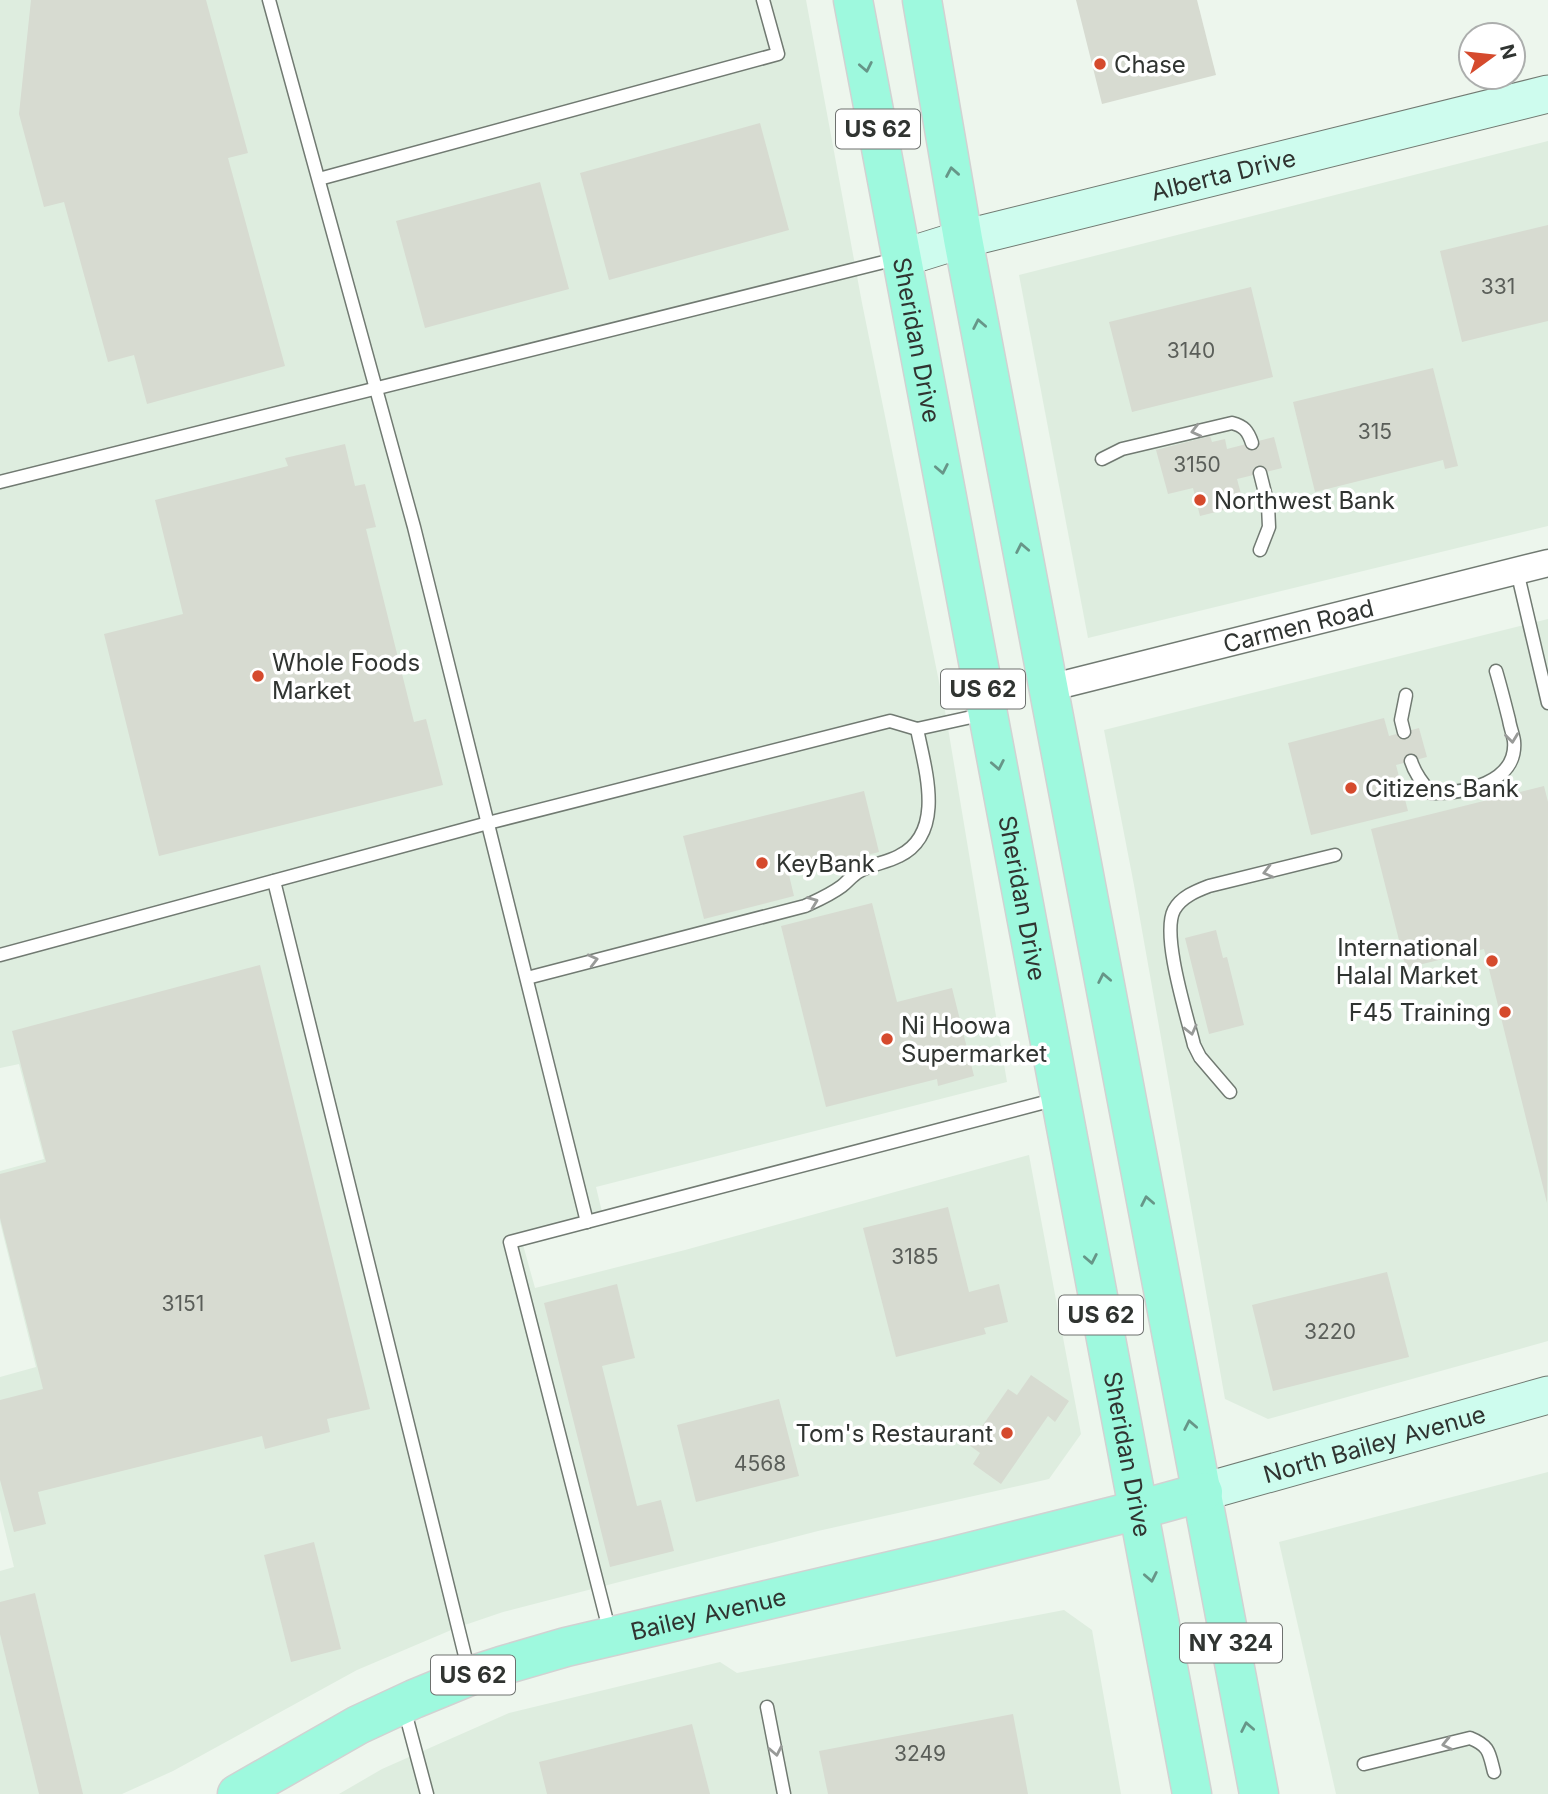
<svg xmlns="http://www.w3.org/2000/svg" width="1548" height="1794" viewBox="0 0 1548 1794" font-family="Inter,sans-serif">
	<rect width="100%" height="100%" fill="#edf6ed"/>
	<g fill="#deeddf">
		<path d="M0 0H806L862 303 946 716 1007 1082 596 1187 602 1212 520 1234 535 1288 685 1250 1029 1155 1081 1434 1049 1479 818 1531 561 1597 503 1612 456 1628 357 1670 173 1771 122 1794H0V1571L14 1567 0 1510V1377L36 1367 0 1222V1171L44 1159 19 1064 0 1068Z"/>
		<path d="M1548 141V526L1088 638 1019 275Z"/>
		<path d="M1548 619V1341L1268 1419 1225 1399 1134 885 1104 730Z"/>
		<path d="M1548 1472V1794H1336L1279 1542Z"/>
		<path d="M1064 1610 1092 1630 1121 1794H339L382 1769 509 1713 720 1662 737 1673Z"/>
	</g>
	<g fill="#d7dbd1">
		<path d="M31 0H206L248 153 228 158 285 366 147 404 134 355 108 362 64 202 44 207 19 114Z"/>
		<path d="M1076 0H1197L1216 75 1102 104Z"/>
		<path d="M760 123 789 230 609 280 580 173Z"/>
		<path d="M540 182 569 289 425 328 396 221Z"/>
		<path d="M1548 225V321L1462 342 1440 251Z"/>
		<path d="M1251 287 1273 377 1132 412 1109 322Z"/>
		<path d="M1433 368 1458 466 1445 469 1443 460 1315 492 1293 402Z"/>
		<path d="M1210 436 1212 442 1225 439 1227 449 1274 437 1282 468 1237 479 1244 505 1200 516 1193 488 1168 494 1156 450Z"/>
		<path d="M345 444 355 486 365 484 376 527 366 529 414 722 426 719 443 785 159 856 104 634 183 614 155 500 288 466 285 458Z"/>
		<path d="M1384 718 1389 736 1419 728 1427 757 1396 765 1408 811 1311 835 1288 743Z"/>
		<path d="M1544 786 1548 802 1547 1203 1484 949 1406 968 1371 829Z"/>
		<path d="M864 791 879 852 789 875 794 896 704 919 683 836Z"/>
		<path d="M872 903 897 1002 952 988 974 1076 938 1086 937 1079 826 1107 781 926Z"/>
		<path d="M1216 930 1223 958 1227 957 1244 1025 1209 1034 1185 938Z"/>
		<path d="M260 965 370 1409 327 1419 330 1432 265 1449 262 1436 38 1492 46 1524 14 1532 0 1480V1400L43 1389 0 1218V1174L46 1162 12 1031Z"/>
		<path d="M948 1207 969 1292 999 1284 1008 1322 984 1328 986 1334 896 1357 863 1228Z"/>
		<path d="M1387 1272 1409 1357 1273 1391 1252 1305Z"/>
		<path d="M617 1284 635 1358 602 1366 637 1506 661 1500 674 1551 610 1567 544 1303Z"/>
		<path d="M1031 1375 1069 1401 1055 1422 1048 1416 1001 1484 973 1464 980 1453 969 1445 1008 1389 1017 1395Z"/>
		<path d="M779 1399 799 1476 696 1502 677 1425Z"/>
		<path d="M314 1542 341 1649 291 1662 264 1555Z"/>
		<path d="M35 1593 83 1794H39L0 1634V1602Z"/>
		<path d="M1013 1714 1028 1794H828L819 1751Z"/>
		<path d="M692 1724 710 1794H547L539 1762Z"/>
	</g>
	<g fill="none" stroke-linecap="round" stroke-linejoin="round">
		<defs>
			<g id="lane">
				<path d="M269 0 414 527 587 1222"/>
				<path d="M319 179 778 54 763 0"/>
				<path d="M1102 459 1122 449 1232 423C1244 426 1248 431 1252 443"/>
				<path d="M0 482 900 258"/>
				<path d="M1260 550 1269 527 1268 505 1260 473"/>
				<path d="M1517 571 1548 703"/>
				<path d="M1404 732 1401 720 1406 695"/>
				<path d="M1411 761C1415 774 1422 783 1431 793 1463 794 1518 783 1514 741 1513 734 1510 727 1509 720 1505 704 1501 688 1496 671"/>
				<path d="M274 881 469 1672"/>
				<path d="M0 955 488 823 890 721 917 729 985 714"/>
				<path d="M527 978 805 906C818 900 830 895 842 886 848 881 853 875 858 872 871 864 886 863 899 856 946 833 925 769 917 729"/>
				<path d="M1230 1092 1200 1057 1194 1045C1187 1016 1161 935 1174 910 1181 897 1196 891 1209 886L1335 855"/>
				<path d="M610 1633 510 1242 1057 1099"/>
				<path d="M767 1707 784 1794"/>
				<path d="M404 1708 427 1794"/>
				<path d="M1364 1764 1470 1738C1490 1746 1489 1753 1494 1772"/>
			</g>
			<g id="street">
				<path id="s1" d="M1049 688 1548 563"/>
			</g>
			<g id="secondary">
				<path id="s2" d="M902 258 963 239 1548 94"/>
				<path id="s3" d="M1203 1492 1548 1395"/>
			</g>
			<g id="primary">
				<path id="s4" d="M853 0 1192 1794"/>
				<path d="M922 0 963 239 1259 1794"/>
				<path id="s5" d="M237 1794 358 1725 414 1699 470 1676 501 1666 566 1647 942 1559 1138 1510 1203 1492"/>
			</g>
		</defs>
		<use href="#lane" stroke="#717a72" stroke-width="15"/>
		<use href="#street" stroke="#717a72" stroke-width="29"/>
		<use href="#secondary" stroke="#717a72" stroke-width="39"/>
		<use href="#primary" stroke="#d1d2d2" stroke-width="41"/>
		<use href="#lane" stroke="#fff" stroke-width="12"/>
		<use href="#street" stroke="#fff" stroke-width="26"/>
		<use href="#secondary" stroke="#cefcee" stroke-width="37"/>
		<use href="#primary" stroke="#9ef9de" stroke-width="38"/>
	</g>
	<defs><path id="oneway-chevron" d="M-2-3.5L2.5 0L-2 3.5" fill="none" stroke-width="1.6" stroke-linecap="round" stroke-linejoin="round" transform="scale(1.75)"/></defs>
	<g stroke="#679688">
		<use href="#oneway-chevron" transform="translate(866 67) rotate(79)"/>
		<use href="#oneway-chevron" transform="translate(952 172) rotate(-100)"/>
		<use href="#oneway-chevron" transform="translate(979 324) rotate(-101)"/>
		<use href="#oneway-chevron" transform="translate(942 469) rotate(79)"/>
		<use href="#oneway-chevron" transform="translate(1022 548) rotate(-101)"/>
		<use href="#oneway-chevron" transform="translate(998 765) rotate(79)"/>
		<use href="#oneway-chevron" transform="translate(1104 978) rotate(-101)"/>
		<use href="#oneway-chevron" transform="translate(1147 1201) rotate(-101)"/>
		<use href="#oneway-chevron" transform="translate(1091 1259) rotate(79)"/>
		<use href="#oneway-chevron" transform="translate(1190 1425) rotate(-101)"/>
		<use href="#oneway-chevron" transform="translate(1151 1577) rotate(79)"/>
		<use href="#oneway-chevron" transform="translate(1247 1727) rotate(-101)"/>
	</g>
	<g stroke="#989a98">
		<use href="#oneway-chevron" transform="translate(1196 431) rotate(166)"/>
		<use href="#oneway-chevron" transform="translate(1512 738) rotate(83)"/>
		<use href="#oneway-chevron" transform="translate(1268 872) rotate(166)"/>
		<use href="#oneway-chevron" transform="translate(813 902) rotate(-21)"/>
		<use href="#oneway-chevron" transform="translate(593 960) rotate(-14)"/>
		<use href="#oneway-chevron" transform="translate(1191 1030) rotate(76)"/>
		<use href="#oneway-chevron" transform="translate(1447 1744) rotate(167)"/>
		<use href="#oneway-chevron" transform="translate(776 1751) rotate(79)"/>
	</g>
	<g fill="#d54a2d" stroke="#fff" stroke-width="2.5">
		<circle cx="1100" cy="64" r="7"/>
		<circle cx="1200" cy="500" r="7"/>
		<circle cx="258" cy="676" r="7"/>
		<circle cx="1351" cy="788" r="7"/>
		<circle cx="762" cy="863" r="7"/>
		<circle cx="1492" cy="961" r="7"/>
		<circle cx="1505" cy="1012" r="7"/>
		<circle cx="887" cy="1039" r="7"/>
		<circle cx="1007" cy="1433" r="7"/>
	</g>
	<g text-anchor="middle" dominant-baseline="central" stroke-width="7" stroke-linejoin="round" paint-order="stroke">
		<g font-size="21" fill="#5a5e59">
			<text x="1498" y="286">331</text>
			<text x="1191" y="350">3140</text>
			<text x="1375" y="431">315</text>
			<text x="1197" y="464">3150</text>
			<text x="915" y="1256">3185</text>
			<text x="183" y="1303">3151</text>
			<text x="1330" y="1331">3220</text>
			<text x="760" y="1463">4568</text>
			<text x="920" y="1753">3249</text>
		</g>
		<g fill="#fff" stroke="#6e716f" stroke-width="2">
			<rect x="836" y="109.5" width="84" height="39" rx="5"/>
			<rect x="941" y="669.5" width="84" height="39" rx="5"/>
			<rect x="1059" y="1295.5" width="84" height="39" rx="5"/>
			<rect x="1180" y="1623.5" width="102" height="39" rx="5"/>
			<rect x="431" y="1655.5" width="84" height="39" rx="5"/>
		</g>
		<g font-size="23" font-weight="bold" fill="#303431">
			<text x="878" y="129">US 62</text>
			<text x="983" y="689">US 62</text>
			<text x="1101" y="1315">US 62</text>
			<text x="1231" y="1643">NY 324</text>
			<text x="473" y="1675">US 62</text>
		</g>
		<g font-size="24" fill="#303431" stroke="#fff" text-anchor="start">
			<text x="1114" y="64">Chase</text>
			<text x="1214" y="500">Northwest Bank</text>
			<text x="272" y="662">Whole Foods<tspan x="272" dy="28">Market</tspan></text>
			<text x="1365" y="788">Citizens Bank</text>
			<text x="776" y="863">KeyBank</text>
			<text x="1478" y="947" text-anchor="end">International<tspan x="1478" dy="28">Halal Market</tspan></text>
			<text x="1491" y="1012" text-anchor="end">F45 Training</text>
			<text x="901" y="1025">Ni Hoowa<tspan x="901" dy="28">Supermarket</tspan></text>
			<text x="993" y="1433" text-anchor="end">Tom's Restaurant</text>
		</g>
		<g font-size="24" fill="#303431" stroke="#fff">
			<text stroke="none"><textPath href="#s2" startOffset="332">Alberta Drive</textPath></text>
			<text stroke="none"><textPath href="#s4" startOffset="346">Sheridan Drive</textPath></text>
			<text stroke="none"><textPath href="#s1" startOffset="257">Carmen Road</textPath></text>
			<text stroke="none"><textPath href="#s4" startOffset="914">Sheridan Drive</textPath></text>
			<text stroke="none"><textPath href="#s3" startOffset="178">North Bailey Avenue</textPath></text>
			<text stroke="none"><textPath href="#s4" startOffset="1480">Sheridan Drive</textPath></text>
			<text stroke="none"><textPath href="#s5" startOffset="508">Bailey Avenue</textPath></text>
		</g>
	</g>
	<g transform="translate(1492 56) rotate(75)"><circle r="33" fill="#ffffff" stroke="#acaead" stroke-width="2"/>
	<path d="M0-5L12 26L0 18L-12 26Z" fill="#d54a2d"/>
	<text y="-10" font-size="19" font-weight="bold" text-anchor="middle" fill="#303431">N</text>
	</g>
</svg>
